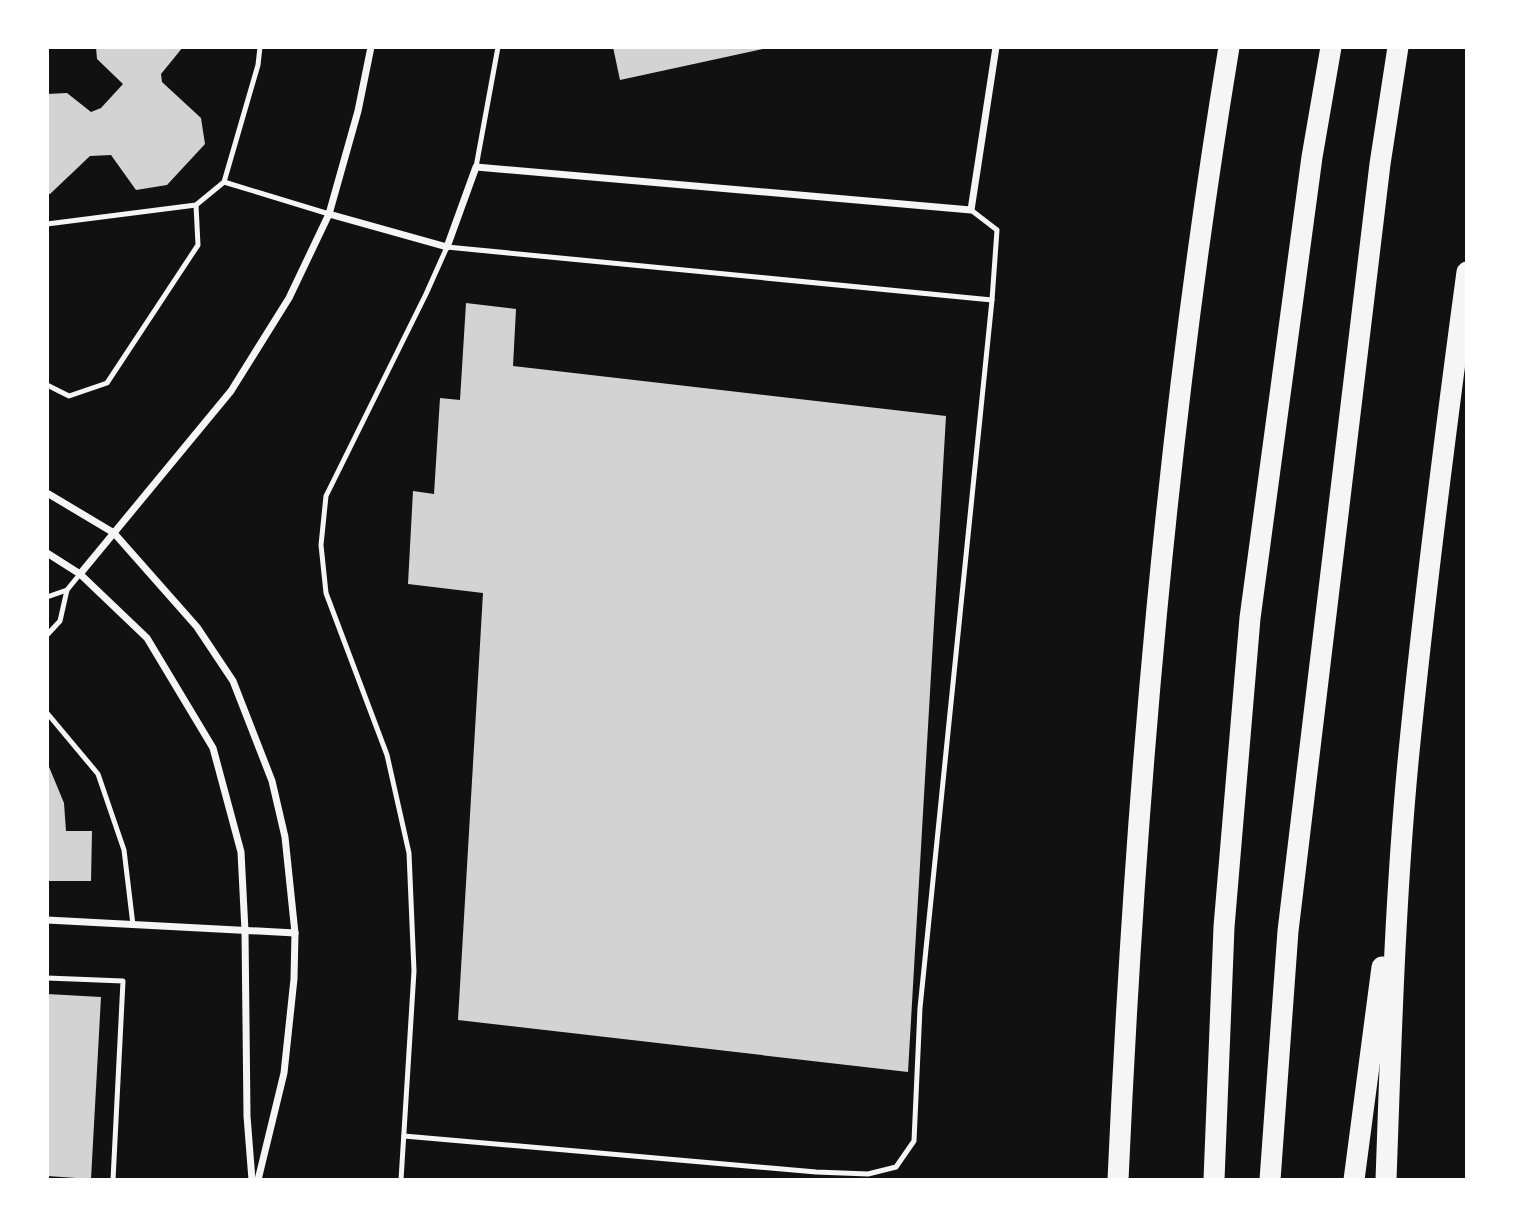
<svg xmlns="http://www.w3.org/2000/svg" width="1514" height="1227" viewBox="0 0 1514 1227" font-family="'Noto Sans',sans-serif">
	<rect width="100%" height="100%" fill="#111"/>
	<g fill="#d3d3d3">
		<path d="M96 47H183L161 74 162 82 201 118 205 144 167 185 136 190 111 155 90 156 50 194H47V94L67 93 91 112 101 108 123 84 97 59Z"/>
		<path d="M613 47H767V48L620 80Z"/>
		<path d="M466 303 516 309 513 366 946 416 908 1072 458 1020 483 593 408 584 413 491 434 494 440 398 460 400Z"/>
		<path d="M47 762 64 803 66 831H92L91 881H47Z"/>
		<path d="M47 994 101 997 91 1179 47 1176Z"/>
	</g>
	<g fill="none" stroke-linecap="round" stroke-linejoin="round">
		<g stroke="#f5f5f5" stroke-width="5">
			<path d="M476 167 498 47"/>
			<path d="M224 182 329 214"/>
			<path d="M47 224 196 205 224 182 258 65 260 47"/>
			<path d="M47 385 69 396 107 383 198 245 196 205"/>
			<path d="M47 597 67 590"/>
			<path d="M47 635 60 621 67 590 80 574"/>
			<path d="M47 713 98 774 124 850 133 925"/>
			<path d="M47 978 123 981 113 1180"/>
			<path d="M404 1136 816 1172 868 1174 896 1167 914 1141 920 1008 992 300"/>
			<path d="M401 1180 414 971 409 853 387 755 326 593 321 545 326 496 426 294 447 247 992 300 997 230 971 210"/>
		</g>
		<g stroke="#f5f5f5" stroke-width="7">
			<path d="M329 214 447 247 476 167 971 210 996 47"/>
			<path d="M47 493 114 533 197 627 233 681 272 781 285 837 295 933 294 979 284 1073 258 1180"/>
			<path d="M47 553 80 574 147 638 213 748 241 852 245 931 247 1116 252 1180"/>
			<path d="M80 574 231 391 289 298 329 214 358 111 371 47"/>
			<path d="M47 920 295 933"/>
		</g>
		<g stroke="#f5f5f5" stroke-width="21">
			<path d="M1118 1180C1135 801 1167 422 1229 47"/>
			<path d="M1214 1180 1224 927 1250 618 1312 157 1331 47"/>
			<path d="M1270 1180 1288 931 1380 164 1398 47"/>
			<path d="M1354 1180 1382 967"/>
			<path d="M1386 1180C1391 1040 1395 900 1408 762 1424 598 1445 435 1467 272"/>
		</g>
	</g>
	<rect width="1514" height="1227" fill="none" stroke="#ffffff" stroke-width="98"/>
</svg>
